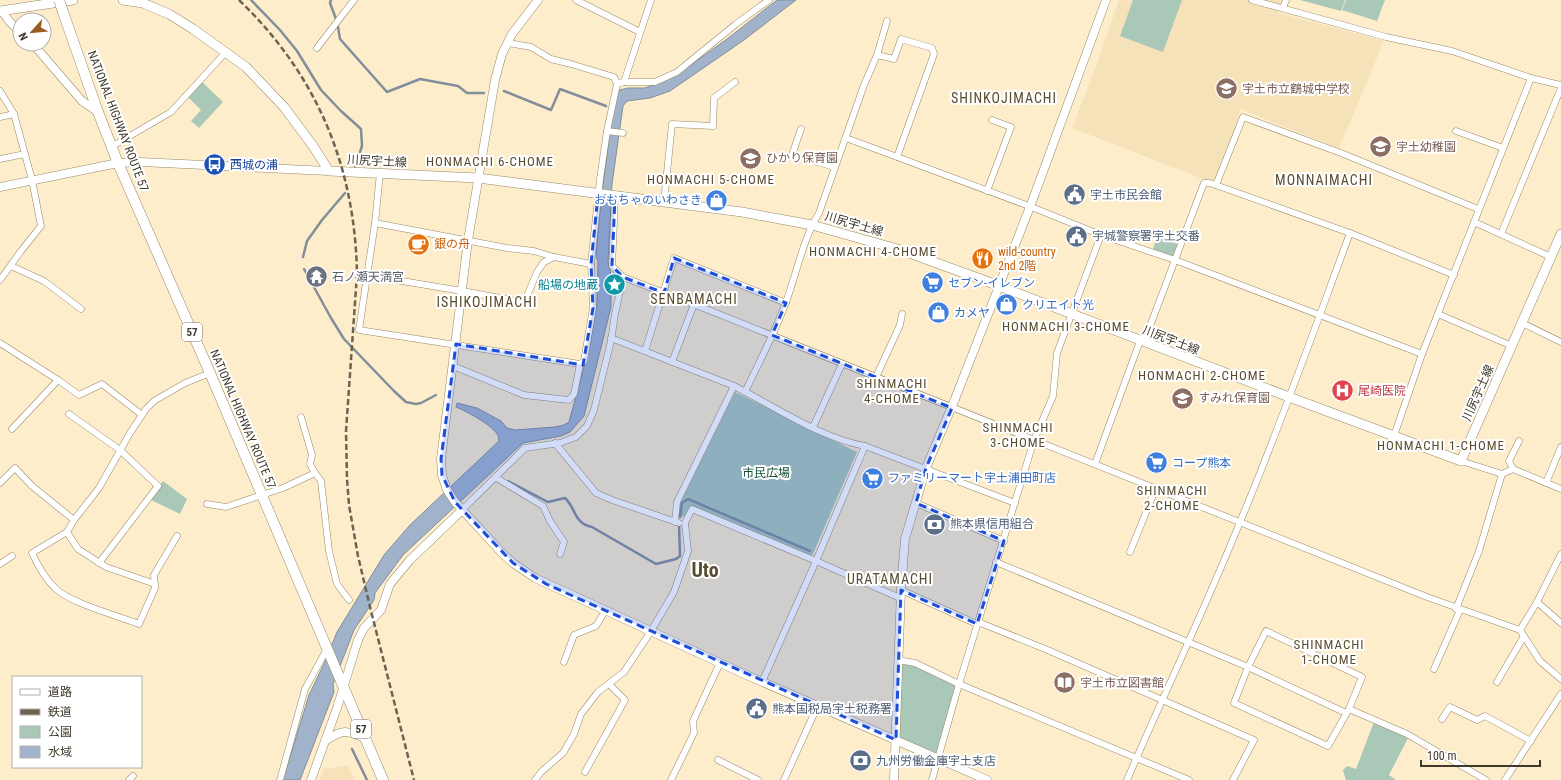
<svg xmlns="http://www.w3.org/2000/svg" width="1561" height="780" viewBox="0 0 1561 780" font-family="'Roboto Condensed','Noto Sans JP',sans-serif">
	<rect width="100%" height="100%" fill="#fdedcb"/>
	<g fill="#f5e2b8">
		<path d="M1119 0H1283L1278 13 1384 41 1339 148 1284 127 1241 109 1231 140 1215 179 1206 180 1072 128 1095 69Z"/>
		<path d="M348 765 354 780H319L324 769Z"/>
	</g>
	<g fill="#aac8b8">
		<path d="M1133 0H1182L1163 52 1120 36Z"/>
		<path d="M1300 0H1345L1341 11Z"/>
		<path d="M1346 0H1385L1377 21 1342 10Z"/>
		<path d="M201 81 223 102 199 128 191 121 201 110 187 96Z"/>
		<path d="M1157 237 1180 245 1175 260 1152 252Z"/>
		<path d="M735 392 857 452 812 556 692 507 685 516 681 517 678 513 681 501Z"/>
		<path d="M163 481 187 499 180 514 149 499Z"/>
		<path d="M898 660 915 663 959 684 939 758 896 740Z"/>
		<path d="M1374 722 1408 738 1389 775 1396 780H1346L1343 770 1347 766 1356 769Z"/>
	</g>
	<path fill="#a0b3cb" stroke="#838e9b" d="M777 0H796L744 40 670 91 650 98 627 101 623 106 612 184 608 262 611 275V307L584 416 570 432 561 436 523 443 403 555 375 593 374 600 354 630 333 684 334 692 300 780H283L309 695 324 664 337 632 384 555 410 525 499 441C498 438 499 436 497 434 492 425 466 411 456 407L457 403 477 408 501 421 507 428 515 430 555 427 564 425 569 422 590 345 597 302 598 262 596 256 601 201 615 94 620 90 628 88H645L674 77 727 39Z"/>
	<g fill="none" stroke-linecap="round" stroke-linejoin="round">
		<g stroke="#838e9b" stroke-width="2.5">
			<path d="M251 0 280 30 297 51 321 90 341 111 361 129 362 146 355 167"/>
			<path d="M331 0 330 3 336 19"/>
			<path d="M338 27 340 39 387 92 420 79 458 86 467 93H484"/>
			<path d="M504 91 551 110 560 89 606 106"/>
			<path d="M303 257 307 241 322 220 345 193"/>
			<path d="M304 269 331 318 344 339 394 391 406 402 416 404 421 403 436 395"/>
			<path d="M508 481 548 502 565 498C576 508 574 524 592 527L656 564 676 559 680 556 679 525"/>
			<path d="M680 517 682 503 688 499 810 551"/>
			<path d="M352 749 367 780"/>
		</g>
		<defs>
			<g id="minor">
				<path d="M576 0 640 32"/>
				<path d="M1252 0 1386 37 1452 51 1531 78 1561 85"/>
				<path d="M1283 8 1286 0"/>
				<path d="M508 43 531 47 551 59 571 64 614 77 617 84"/>
				<path d="M317 48 354 0"/>
				<path d="M877 55 894 59 901 39 932 48 934 54 897 157"/>
				<path d="M624 82 651 0"/>
				<path d="M0 91 14 114 32 180 41 226 21 251 0 280"/>
				<path d="M0 117 14 114"/>
				<path d="M801 129 792 155 835 167"/>
				<path d="M607 131 623 133"/>
				<path d="M1456 131 1503 148"/>
				<path d="M846 138 1029 206 1101 235 1175 260 1422 354"/>
				<path d="M111 147 171 112 226 52"/>
				<path d="M0 159 25 154"/>
				<path d="M380 173 375 223 359 330 580 364"/>
				<path d="M1216 185 1243 117 1341 153 1478 209"/>
				<path d="M987 191 1011 127 992 120"/>
				<path d="M615 197 612 266 623 277 711 311 1427 597 1520 630 1540 661 1561 679"/>
				<path d="M664 202 672 124 713 126 714 98 735 82"/>
				<path d="M1474 222 1551 257"/>
				<path d="M375 223 507 248 534 251 554 257 591 264"/>
				<path d="M1501 234 1561 88"/>
				<path d="M11 266 44 281 81 309"/>
				<path d="M366 275 462 291 522 302 525 301 537 272 544 262 554 257"/>
				<path d="M1438 314 1512 346"/>
				<path d="M1522 323 1561 342"/>
				<path d="M611 338 734 386"/>
				<path d="M1144 342 1204 183H1210L1350 233 1454 275"/>
				<path d="M0 343 58 380 12 429"/>
				<path d="M645 351 674 258 786 303"/>
				<path d="M672 362 694 304"/>
				<path d="M453 366 524 395 569 400 574 394 580 364 584 361 593 308 591 264 600 179 607 131 617 84 624 82H655L677 72 736 24 769 0"/>
				<path d="M876 377 900 325 902 314"/>
				<path d="M58 380 79 395 102 384 142 415"/>
				<path d="M745 392C759 362 775 333 786 302 797 272 803 239 819 213L864 85 877 55 887 21"/>
				<path d="M69 414 120 450 158 486 99 563"/>
				<path d="M301 417 312 455 310 464 315 473 321 481 329 551 337 584 349 600"/>
				<path d="M813 427 842 364"/>
				<path d="M1394 436 1422 354 1531 78"/>
				<path d="M555 443 596 493 612 500 679 523"/>
				<path d="M1461 461 1502 474 1513 469 1561 489"/>
				<path d="M1095 464 1140 341"/>
				<path d="M1513 469 1509 461 1519 441"/>
				<path d="M495 477 543 506 550 521 564 542 560 554"/>
				<path d="M0 483 15 468 32 486 74 520"/>
				<path d="M1546 483 1561 447"/>
				<path d="M916 503 1004 541"/>
				<path d="M207 504 226 507 283 488 315 473"/>
				<path d="M462 510 525 448 560 443 576 437 587 426 594 410 611 341 615 314 623 277"/>
				<path d="M675 522 677 502 734 386C774 406 820 438 865 446L1015 503"/>
				<path d="M67 532 78 549 106 567 155 584"/>
				<path d="M177 536 154 575 155 588 139 624C118 616 71 603 56 589 45 579 38 566 32 553L67 532 74 520 99 488 130 433 146 409 154 401 185 383 210 373"/>
				<path d="M1130 552 1156 488"/>
				<path d="M996 562 1248 667 1346 713"/>
				<path d="M0 564 12 556"/>
				<path d="M901 590 977 624"/>
				<path d="M1537 602 1561 623"/>
				<path d="M1456 609 1479 551 1502 474"/>
				<path d="M978 622 1050 651 1254 740 1233 780"/>
				<path d="M1520 630 1537 602 1561 554"/>
				<path d="M1266 631 1362 677 1349 709 1328 746 1234 703 1248 667Z"/>
				<path d="M898 660 915 663 959 684 1189 780"/>
				<path d="M564 662 574 635 596 626 605 611"/>
				<path d="M1434 669 1460 610"/>
				<path d="M762 682 816 561 865 446"/>
				<path d="M1497 682 1524 636"/>
				<path d="M1349 709 1407 734 1486 780"/>
				<path d="M1442 719 1450 707 1477 720 1485 716 1531 741"/>
				<path d="M718 760 758 780"/>
				<path d="M585 772 625 700 609 684"/>
				<path d="M129 780 133 776"/>
				<path d="M280 780 305 689 327 649"/>
				<path d="M535 780 541 772 563 753 574 734 581 714 598 692 624 672 651 631 674 592 688 551 685 523 692 509 816 561 900 598"/>
				<path d="M671 780 694 733 693 721 720 663"/>
				<path d="M784 780 818 705"/>
				<path d="M932 780 959 684 1034 440 1053 396 1057 353 1101 235"/>
				<path d="M1127 780C1164 694 1205 609 1240 522 1280 427 1314 330 1350 233"/>
				<path d="M1505 780 1561 694"/>
			</g>
			<g id="tertiary">
				<path d="M538 0 512 34 502 54 495 80 468 240 441 459 442 475 447 490 455 502 502 553 513 563 535 578 742 673 987 780"/>
				<path d="M2 11 9 21 20 32"/>
				<path d="M33 44 82 101 98 112"/>
				<path d="M0 187 118 163 141 162 329 171"/>
				<path d="M325 741C343 729 346 730 365 738"/>
				<path d="M311 780 337 708 358 640 364 628 381 610 390 584 410 560 462 510"/>
				<path d="M894 780 901 590 905 539 926 468 955 399 1033 199 1106 0"/>
			</g>
			<g id="secondary">
				<path d="M123 0 143 3 169 14 193 29 246 67 284 107 313 146 329 171 478 178 742 212 812 225 901 250 986 281 1289 397 1461 461 1561 234"/>
				<path d="M0 11 73 0"/>
			</g>
			<path id="trunk" d="M63 12 98 112 118 163 210 373 383 780"/>
		</defs>
		<use href="#minor" stroke="#978969" stroke-width="7"/>
		<use href="#tertiary" stroke="#978969" stroke-width="9"/>
		<use href="#secondary" stroke="#978969" stroke-width="10"/>
		<use href="#trunk" stroke="#978969" stroke-width="11"/>
		<use href="#minor" stroke="#fff" stroke-width="6"/>
		<use href="#tertiary" stroke="#fff" stroke-width="8"/>
		<use href="#secondary" stroke="#fff" stroke-width="9"/>
		<use href="#trunk" stroke="#fff" stroke-width="10"/>
		<path stroke="#6c6351" stroke-width="2.5" stroke-dasharray="6 3" stroke-linecap="butt" d="M239 0C317 75 355 166 357 274L346 431 347 479 349 505 358 556 371 611 414 780"/>
		<defs>
			<path id="trunk-bridge" d="M59 0 63 12"/>
		</defs>
		<use href="#trunk-bridge" stroke="#978969" stroke-width="11" stroke-linecap="butt"/>
		<use href="#trunk-bridge" stroke="#fff" stroke-width="10"/>
	</g>
	<path fill="#1d4ed8" fill-opacity="0.2" stroke="#1d4ed8" stroke-width="3" stroke-dasharray="8 5" stroke-linejoin="round" d="M598 195 615 197 612 266 623 277 664 293 674 258 786 303 772 335 952 408 926 468 916 503 1004 541 977 624 901 590 896 740 546 584 513 563 455 502 442 475 441 459 456 344 583 365 593 308 591 264Z"/>
	<defs>
		<symbol id="school-disc" viewBox="-11 -11 22 22"><circle r="9.5" fill="#8d6e63" stroke="#fff"/><path d="M0-5L7-2L0 1L-7-2ZM-4 1L0 2.5L4 1V4Q0 6-4 4Z" fill="#fff"/></symbol>
		<symbol id="bus-disc" viewBox="-11 -11 22 22"><circle r="9.5" fill="#1a4fb4" stroke="#fff"/><path d="M-5-6H5V4H4V6H2V4H-2V6H-4V4H-5ZM-3.5-4V0h7V-4ZM-3.5 1.2v1.5H-2V1.2ZM2 1.2v1.5H3.5V1.2Z" fill="#fff"/></symbol>
		<symbol id="civic-disc" viewBox="-11 -11 22 22"><circle r="9.5" fill="#5c6f8a" stroke="#fff"/><path d="M-.6-6.5H3V-4.5H.6V-3L4-1V1h2V6H-6V1h2V-1L-.6-3ZM-1.2 2.5V6h2.4V2.5Z" fill="#fff"/></symbol>
		<symbol id="shop-disc" viewBox="-11 -11 22 22"><circle r="9.5" fill="#3f7fe0" stroke="#fff"/><path d="M-5-2.5h2.3a2.7 3.5 0 0 1 5.4 0H5L5.5 6h-11ZM-1.5-2.5h3a1.5 2.3 0 0 0-3 0Z" fill="#fff"/></symbol>
		<symbol id="cafe-disc" viewBox="-11 -11 22 22"><circle r="9.5" fill="#e8710a" stroke="#fff"/><path d="M-5.5-4.5H6V0H3Q3 3.5 0 3.5H-2.5Q-5.5 3.5-5.5 0ZM3-3.2v2h1.7v-2ZM-6 4.5H4V6H-6Z" fill="#fff"/></symbol>
		<symbol id="restaurant-disc" viewBox="-11 -11 22 22"><circle r="9.5" fill="#e8710a" stroke="#fff"/><path d="M-5-6h1v4h1v-4h1v4h1v-4h1v5L-1.5 .5V6h-2V.5L-5-1ZM5-6V6H3V1.5H1.5Q1.5-4 5-6Z" fill="#fff"/></symbol>
		<symbol id="temple-disc" viewBox="-11 -11 22 22"><circle r="9.5" fill="#6b7280" stroke="#fff"/><path d="M0-6L5-2H3V0L6.5 2.5H4V6H1.5V3h-3V6H-4V2.5H-6.5L-3 0V-2H-5Z" fill="#fff"/></symbol>
		<symbol id="supermarket-disc" viewBox="-11 -11 22 22"><circle r="9.5" fill="#3f7fe0" stroke="#fff"/><path d="M-6-5.5h2.5l.6 2H6L4.5 2H-2.5L-4.4-4H-6ZM-1.5 3.2a1.3 1.3 0 1 0 .1 0ZM3 3.2a1.3 1.3 0 1 0 .1 0Z" fill="#fff"/></symbol>
		<symbol id="sight-disc" viewBox="-11 -11 22 22"><circle r="9.5" fill="#0f9aa8" stroke="#fff"/><path d="M0-6L1.8-2.2L6-1.7L2.9 1.2L3.7 5.4L0 3.3L-3.7 5.4L-2.9 1.2L-6-1.7L-1.8-2.2Z" fill="#fff"/></symbol>
		<symbol id="hospital-disc" viewBox="-11 -11 22 22"><circle r="9.5" fill="#e0444e" stroke="#fff"/><path d="M-5-5h3v3.5h4V-5h3V5h-3V1.5h-4V5h-3Z" fill="#fff"/></symbol>
		<symbol id="bank-disc" viewBox="-11 -11 22 22"><circle r="9.5" fill="#5c6f8a" stroke="#fff"/><path d="M-6-4H6V4H-6ZM0-2.3a2.3 2.3 0 1 0 0 4.6a2.3 2.3 0 1 0 0-4.6Z" fill="#fff"/></symbol>
		<symbol id="library-disc" viewBox="-11 -11 22 22"><circle r="9.5" fill="#8d6e63" stroke="#fff"/><path d="M-6-4Q-3-5.5-.7-3.5V5Q-3 3-6 4ZM6-4Q3-5.5 .7-3.5V5Q3 3 6 4Z" fill="#fff"/></symbol>
	</defs>
	<g fill-rule="evenodd">
		<use href="#school-disc" x="1214" y="76" width="25" height="25"/>
		<use href="#school-disc" x="1368" y="134" width="25" height="25"/>
		<use href="#school-disc" x="738" y="146" width="25" height="25"/>
		<use href="#bus-disc" x="202" y="152" width="25" height="25"/>
		<use href="#civic-disc" x="1062" y="182" width="25" height="25"/>
		<use href="#shop-disc" x="704" y="188" width="25" height="25"/>
		<use href="#civic-disc" x="1064" y="224" width="25" height="25"/>
		<use href="#cafe-disc" x="406" y="232" width="25" height="25"/>
		<use href="#restaurant-disc" x="970" y="246" width="25" height="25"/>
		<use href="#temple-disc" x="304" y="264" width="25" height="25"/>
		<use href="#supermarket-disc" x="920" y="270" width="25" height="25"/>
		<use href="#sight-disc" x="602" y="272" width="25" height="25"/>
		<use href="#shop-disc" x="994" y="292" width="25" height="25"/>
		<use href="#shop-disc" x="926" y="300" width="25" height="25"/>
		<use href="#hospital-disc" x="1330" y="378" width="25" height="25"/>
		<use href="#school-disc" x="1170" y="386" width="25" height="25"/>
		<use href="#supermarket-disc" x="1144" y="450" width="25" height="25"/>
		<use href="#supermarket-disc" x="860" y="466" width="25" height="25"/>
		<use href="#bank-disc" x="922" y="512" width="25" height="25"/>
		<use href="#library-disc" x="1052" y="670" width="25" height="25"/>
		<use href="#civic-disc" x="744" y="696" width="25" height="25"/>
		<use href="#bank-disc" x="848" y="748" width="25" height="25"/>
	</g>
	<g text-anchor="middle" dominant-baseline="central" stroke-width="4" stroke-linejoin="round" paint-order="stroke">
		<g fill="#fff" stroke="#79746b" stroke-width="1">
			<rect x="182" y="323" width="20" height="18" rx="3"/>
			<rect x="351" y="720" width="20" height="18" rx="3"/>
		</g>
		<g font-size="11" font-weight="bold" fill="#3f392b">
			<text x="192" y="332">57</text>
			<text x="361" y="729">57</text>
		</g>
		<g font-size="12" fill="#785e54" stroke="#fff" text-anchor="start">
			<text x="1242" y="89">宇土市立鶴城中学校</text>
			<text x="1396" y="147">宇土幼稚園</text>
			<text x="766" y="158">ひかり保育園</text>
			<text x="1198" y="398">すみれ保育園</text>
			<text x="1080" y="683">宇土市立図書館</text>
		</g>
		<g font-size="12" fill="#3f392b" stroke="#fff">
			<text transform="translate(118 121) rotate(69)">NATIONAL HIGHWAY ROUTE 57</text>
			<text transform="translate(377 161) rotate(3)">川尻宇土線</text>
			<text transform="translate(854 224) rotate(16)">川尻宇土線</text>
			<text transform="translate(1171 340) rotate(21)">川尻宇土線</text>
			<text transform="translate(1478 393) rotate(-66)">川尻宇土線</text>
			<text transform="translate(243 419) rotate(67)">NATIONAL HIGHWAY ROUTE 57</text>
		</g>
		<g font-size="12" fill="#164399" stroke="#fff" text-anchor="start">
			<text x="230" y="165">西城の浦</text>
		</g>
		<g font-size="12" fill="#4e5e75" stroke="#fff" text-anchor="start">
			<text x="1090" y="195">宇土市民会館</text>
			<text x="1092" y="236">宇城警察署宇土交番</text>
			<text x="950" y="524">熊本県信用組合</text>
			<text x="772" y="709">熊本国税局宇土税務署</text>
			<text x="876" y="761">九州労働金庫宇土支店</text>
		</g>
		<g font-size="12" fill="#366cbe" stroke="#fff" text-anchor="start">
			<text x="702" y="200" text-anchor="end">おもちゃのいわさき</text>
			<text x="948" y="283">セブン-イレブン</text>
			<text x="1022" y="305">クリエイト光</text>
			<text x="954" y="313">カメヤ</text>
			<text x="1172" y="463">コープ熊本</text>
			<text x="888" y="478">ファミリーマート宇土浦田町店</text>
		</g>
		<g font-size="12" fill="#c56008" stroke="#fff" text-anchor="start">
			<text x="434" y="244">銀の舟</text>
			<text x="998" y="252">wild-country<tspan x="998" dy="14">2nd 2階</tspan></text>
		</g>
		<g font-size="12" fill="#5b616d" stroke="#fff" text-anchor="start">
			<text x="332" y="277">石ノ瀬天満宮</text>
		</g>
		<g font-size="12" fill="#0d838f" stroke="#fff" text-anchor="end">
			<text x="598" y="285">船場の地蔵</text>
		</g>
		<g font-size="12" fill="#be3a42" stroke="#fff" text-anchor="start">
			<text x="1358" y="391">尾崎医院</text>
		</g>
		<g font-size="12" fill="#144d36" stroke="#fff">
			<text x="766" y="473">市民広場</text>
		</g>
		<g font-size="13" letter-spacing="1" fill="#5a4c2f" stroke="#fff">
			<text x="490" y="161">HONMACHI 6-CHOME</text>
			<text x="711" y="179">HONMACHI 5-CHOME</text>
			<text x="873" y="251">HONMACHI 4-CHOME</text>
			<text x="1066" y="326">HONMACHI 3-CHOME</text>
			<text x="1202" y="375">HONMACHI 2-CHOME</text>
			<text x="892" y="383">SHINMACHI<tspan x="892" dy="15">4-CHOME</tspan></text>
			<text x="1018" y="427">SHINMACHI<tspan x="1018" dy="15">3-CHOME</tspan></text>
			<text x="1441" y="445">HONMACHI 1-CHOME</text>
			<text x="1172" y="490">SHINMACHI<tspan x="1172" dy="15">2-CHOME</tspan></text>
			<text x="1329" y="644">SHINMACHI<tspan x="1329" dy="15">1-CHOME</tspan></text>
		</g>
		<g font-size="14" letter-spacing="1" fill="#5a4c2f" stroke="#fff">
			<text x="1004" y="98">SHINKOJIMACHI</text>
			<text x="1324" y="180">MONNAIMACHI</text>
			<text x="694" y="299">SENBAMACHI</text>
			<text x="487" y="302">ISHIKOJIMACHI</text>
			<text x="890" y="579">URATAMACHI</text>
		</g>
		<g font-size="20" font-weight="bold" fill="#5a4c2f" stroke="#fff">
			<text x="705" y="570">Uto</text>
		</g>
	</g>
	<rect x="12" y="676" width="130" height="92" fill="#ffffff" stroke="#b2b0aa"/>
	<rect x="20" y="689" width="20" height="6" fill="#ffffff" stroke="#b2b0aa"/>
	<text x="48" y="696" font-size="12" fill="#3f392b">道路</text>
	<rect x="20" y="709" width="20" height="6" fill="#6c6351" stroke="#b2b0aa"/>
	<text x="48" y="716" font-size="12" fill="#3f392b">鉄道</text>
	<rect x="20" y="726" width="20" height="12" fill="#aac8b8" stroke="#b2b0aa"/>
	<text x="48" y="736" font-size="12" fill="#3f392b">公園</text>
	<rect x="20" y="746" width="20" height="12" fill="#a0b3cb" stroke="#b2b0aa"/>
	<text x="48" y="756" font-size="12" fill="#3f392b">水域</text>
	<g transform="translate(32 32) rotate(243)"><circle r="19" fill="#ffffff" stroke="#b2b0aa"/>
	<path d="M0-3L7 15L0 10L-7 15Z" fill="#995c20"/>
	<text y="-6" font-size="11" font-weight="bold" text-anchor="middle" fill="#3f392b">N</text>
	</g>
	<path d="M1421 760v6h119v-6" fill="none" stroke="#3f392b" stroke-width="2"/>
	<text x="1427" y="760" font-size="12" fill="#3f392b" stroke="#ffffff" stroke-width="3" paint-order="stroke">100 m</text>
</svg>
